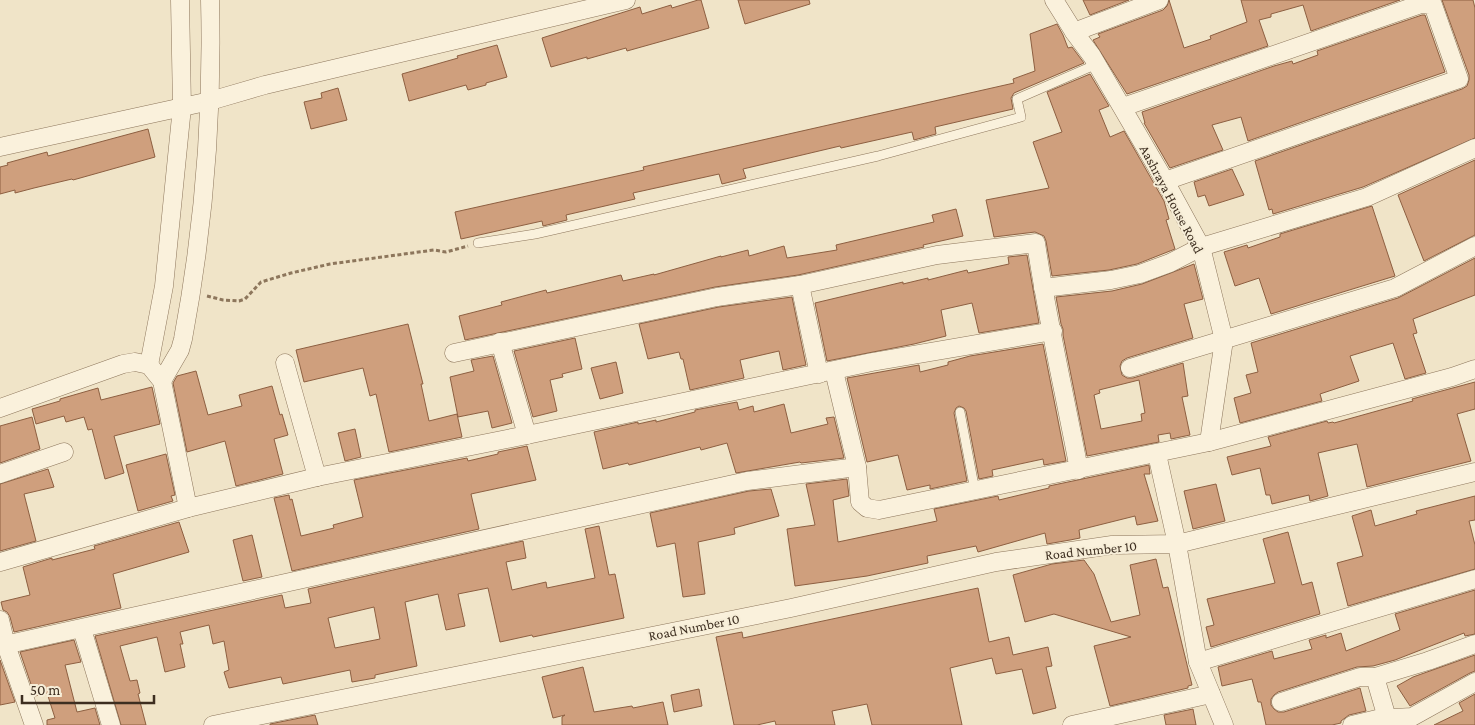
<svg xmlns="http://www.w3.org/2000/svg" width="1475" height="725" viewBox="0 0 1475 725" font-family="'Crimson Pro',serif">
	<rect width="100%" height="100%" fill="#f0e4c8"/>
	<g fill="#cf9f7d" stroke="#8d5f41" fill-rule="evenodd">
		<path d="M698 0H701L709 28 627 51 626 48 587 59V57L551 67 542 38 640 7 642 14 671 5 672 8Z"/>
		<path d="M738 0H809L810 4 745 24Z"/>
		<path d="M1083 0H1129L1090 15Z"/>
		<path d="M1169 0 1184 48 1211 39 1210 36 1247 22 1241 0H1400L1311 31 1303 5 1271 14V17L1259 20 1268 46 1127 94 1093 40 1100 37 1098 34 1163 10 1167 6Z"/>
		<path d="M1442 0H1473L1475 8V138L1363 187 1273 214 1272 209 1269 210 1255 161 1462 89 1467 86 1469 80V75Z"/>
		<path d="M1422 15H1425L1445 72 1248 141 1241 117 1212 125 1223 150 1170 168 1144 123H1145L1142 112 1274 66 1292 61 1293 64 1318 55 1317 51Z"/>
		<path d="M1057 24 1063 35 1068 48 1072 47 1084 63 1014 93 1011 98 1013 109 935 127 936 134 914 140 912 132 841 148 840 146 743 169 746 178 722 184 719 174 633 193 635 199 566 215 567 220 543 226 542 221 461 239 455 212 644 170 643 167 1014 83 1013 79 1035 71 1030 34Z"/>
		<path d="M497 45 507 77 486 83V85L468 90 466 85 409 101 402 74 458 58 457 56Z"/>
		<path d="M1090 74 1109 106 1099 110 1110 137 1124 131 1164 201 1169 219 1166 220 1175 249 1137 264 1109 270 1052 276 1046 241 1044 236 1035 232 994 237 986 200 1049 188 1033 142 1062 132 1047 92Z"/>
		<path d="M338 88 347 120 311 129 304 102 322 98 321 93Z"/>
		<path d="M148 129 155 157 73 180 72 179 34 188 15 193V190L0 194V167L8 165 7 163 47 152 48 156Z"/>
		<path d="M1475 160V235L1424 261 1398 195Z"/>
		<path d="M1232 169 1244 195 1209 206 1205 195 1198 197 1194 182Z"/>
		<path d="M1372 206 1395 276 1271 314 1259 278 1235 286 1224 252 1247 245 1248 248 1280 237V234Z"/>
		<path d="M956 209 963 236 923 245 924 247 798 275 715 287 465 340 459 316 502 305 501 302 546 290 547 293 621 275 623 281 654 274V275L721 256V257L748 250 749 256 784 246 787 258 837 250 836 245 934 222 932 215Z"/>
		<path d="M1027 255 1039 323 979 333 972 303 941 310 946 336 914 344 827 361 815 303 903 282V284L928 278V280L967 270 968 273 1009 264 1008 257Z"/>
		<path d="M1475 258V295L1413 319 1417 333 1413 334 1426 373 1405 379 1393 343 1350 356 1359 381 1320 394 1322 401 1240 423 1234 398 1251 393 1246 375 1258 372 1251 343 1398 298Z"/>
		<path d="M1194 264 1203 299 1184 304 1193 338 1127 358 1122 361 1120 366 1122 375 1127 378H1133L1183 363 1188 396 1182 397 1190 435 1171 439 1170 433 1158 435 1159 442 1087 456 1063 335V329L1061 324 1056 297 1112 291 1142 284ZM1139 380 1145 413 1141 414 1142 421 1101 429 1094 395 1100 393 1099 390Z"/>
		<path d="M792 297 806 365 783 370 779 351 740 360 744 378 690 390 683 359H681L679 352 648 359 639 324 719 307Z"/>
		<path d="M408 324 423 384H421L429 421 457 414 462 437 389 452 376 394 370 396 363 368 304 382 296 350Z"/>
		<path d="M575 338 582 369 562 374 563 377 550 380 557 411 533 417 514 351Z"/>
		<path d="M1043 344 1066 461 1044 465 1043 459 992 470 993 476 979 479 966 411 964 408 959 406 956 408 954 413 967 481 930 489V485L907 490 898 455 867 462 847 378 919 365 920 372 948 365V362L970 356Z"/>
		<path d="M493 356 512 423 492 428 488 411 458 417 450 377 474 371 471 360Z"/>
		<path d="M616 362 623 393 600 399 591 368Z"/>
		<path d="M196 371 208 415 242 406 239 395 272 386 280 415 282 414 288 435 274 439 283 474 236 486 225 441 187 452 173 383 177 376Z"/>
		<path d="M1475 382V409L1457 414 1471 461 1367 487 1357 444 1318 453 1328 496 1310 501 1309 495 1272 504 1270 495H1266L1260 468 1232 475 1227 457 1271 446 1268 437 1327 421 1328 423 1333 422 1334 423 1413 401 1412 399Z"/>
		<path d="M152 387 160 424 114 436 124 473 105 479 92 429 88 430 84 417 66 422 64 416 36 424 32 409 60 401V399L98 388 101 400Z"/>
		<path d="M737 402 739 410 753 406 754 412 784 404 791 433 828 424 826 418 834 417 844 458 801 463 800 462 736 473 727 443 701 450 700 447 629 465 628 463 603 469 594 432 638 422V424L656 420V422L695 412V410Z"/>
		<path d="M32 417 40 449 0 463V426Z"/>
		<path d="M355 429 361 457 345 461 338 433Z"/>
		<path d="M527 446 536 480 471 494 479 529 292 571 274 498 289 495 290 500 292 499 301 536 334 528 333 525 363 517 354 480 467 458 468 461 498 454V452Z"/>
		<path d="M166 454 175 495 171 496 173 501 138 511 126 465Z"/>
		<path d="M1149 465 1150 474H1144L1158 521 1137 525 1135 516 1079 530 1080 538 1070 540 1047 544 1045 533 978 552 976 546 927 556 928 563 867 576 795 586 787 529 815 525 806 484 847 479 849 496 833 500 838 542 937 521 934 509 998 496 999 500 1049 488V486Z"/>
		<path d="M48 469 54 487 24 494 36 541 0 551V484Z"/>
		<path d="M1216 484 1225 521 1193 529 1184 491Z"/>
		<path d="M771 489 779 516 734 528 735 534 698 542 705 594 683 597 675 543 657 547 650 513 749 491Z"/>
		<path d="M1475 496V520L1469 521 1475 545V569L1348 606 1337 563 1363 556 1352 516 1371 510 1375 526 1417 514 1416 511Z"/>
		<path d="M179 522 189 552 113 574 121 608 14 632 10 617 7 612 3 610 1 602 30 595 23 567 52 558V560L95 549 94 546Z"/>
		<path d="M599 526 609 575 615 574 624 618 533 637 532 635 500 642 488 588 458 594 465 626 446 630 438 594 405 602 417 666 375 675V678L352 682 350 670 283 684 281 677 229 688 224 672 229 670 224 641 213 644 209 625 180 632 183 644H180L185 667 165 672 157 637 120 646 130 681 137 680 140 693 138 694 146 725H121L95 636 282 595 285 608 311 603 308 589 523 541 526 558 506 562 512 590 546 582 547 588 595 578 585 529ZM374 607 380 639 335 648 328 618Z"/>
		<path d="M1288 532 1302 585 1312 582 1320 614 1211 647 1206 627 1214 625 1207 599 1275 583 1263 539Z"/>
		<path d="M252 535 262 577 243 581 233 540Z"/>
		<path d="M1156 559 1163 588 1168 587 1192 685 1188 686V688L1110 706 1094 646 1131 637 1054 614 1025 622 1013 575 1052 564 1084 560 1094 574 1111 622 1140 615 1130 565Z"/>
		<path d="M978 588 989 642 1009 637 1013 655 1048 647 1052 666 1046 667 1056 708 1033 714 1022 669 996 674 992 658 950 668 962 725H872L867 704 832 711 835 725H776L775 721 757 725H734L716 637 742 632 743 638Z"/>
		<path d="M1475 590V634L1465 636 1464 633 1395 660 1373 666 1357 667 1278 692 1274 695 1271 699V705L1274 709 1278 712H1284L1360 688 1366 711 1349 715 1341 721V723L1332 725H1266L1261 702H1258L1252 679 1222 686 1218 667 1272 651 1274 659 1312 649 1309 640 1326 635V638L1341 633 1346 651 1400 630 1395 614Z"/>
		<path d="M74 640 81 662 65 665 77 712 95 708 100 725H47V720L55 718 47 693 35 696 20 652Z"/>
		<path d="M1475 655V671L1470 673 1410 706 1397 686 1413 677Z"/>
		<path d="M0 660 15 702 0 705Z"/>
		<path d="M583 667 594 712 632 706 633 708 663 702 668 725H562V717L565 715 553 718 542 677Z"/>
		<path d="M699 689 702 706 674 712 671 695Z"/>
		<path d="M1475 694V725H1434L1463 711 1459 703Z"/>
		<path d="M1193 709 1196 725H1166L1164 715Z"/>
		<path d="M315 715 318 725H270V724Z"/>
	</g>
	<g fill="none" stroke-linecap="round" stroke-linejoin="round">
		<defs>
			<g id="lane">
				<path d="M478 243 535 234 878 156 1021 117 1017 99 1097 64"/>
				<path d="M960 412 975 491"/>
			</g>
			<g id="street">
				<path d="M1054 0 1074 32 1092 56 1165 181 1201 247 1224 340 1209 442"/>
				<path d="M1074 32 1159 0"/>
				<path d="M1123 107 1421 4 1433 5 1459 79 1165 181"/>
				<path d="M0 147 210 101 265 85 626 0"/>
				<path d="M800 285 819 374"/>
				<path d="M1043 288 1111 280 1140 274 1170 263 1201 247 1367 197 1475 148"/>
				<path d="M500 342 527 435"/>
				<path d="M454 353 717 297 800 285 937 255 1036 243C1047 319 1065 395 1079 470"/>
				<path d="M285 363 317 477"/>
				<path d="M149 365 164 286 182 107 180 0"/>
				<path d="M1130 368 1395 288 1475 246"/>
				<path d="M834 371 857 467"/>
				<path d="M162 381 180 350 183 339C204 227 213 114 210 0"/>
				<path d="M0 408 123 364 135 362 149 365 162 381 188 508"/>
				<path d="M1157 454 1177 544 1198 662 1224 725"/>
				<path d="M0 474 64 452"/>
				<path d="M0 562 188 508 317 477 527 435 872 362 1053 331"/>
				<path d="M0 620 6 645 34 725"/>
				<path d="M82 629 111 725"/>
				<path d="M0 646 747 481 857 467 860 502 867 508 879 510 1209 442 1452 377 1475 369"/>
				<path d="M1198 662 1475 579"/>
				<path d="M1375 677 1387 718"/>
				<path d="M1281 702 1360 677H1375L1428 661 1475 644"/>
				<path d="M213 725 791 608 996 562 1112 545 1177 544 1475 472"/>
				<path d="M1072 725 1211 694"/>
				<path d="M1352 725 1377 719 1412 717 1475 682"/>
			</g>
		</defs>
		<use href="#lane" stroke="#8d765c" stroke-width="10"/>
		<use href="#street" stroke="#8d765c" stroke-width="19"/>
		<path stroke="#8d765c" stroke-width="3" stroke-dasharray="4 2.5" stroke-linecap="butt" d="M207 296 223 300 239 301 245 299 261 282 291 273 330 264 434 250 446 252 468 246"/>
		<use href="#lane" stroke="#faf1dc" stroke-width="9"/>
		<use href="#street" stroke="#faf1dc" stroke-width="18"/>
	</g>
	<g text-anchor="middle" dominant-baseline="central" stroke-width="4" stroke-linejoin="round" paint-order="stroke">
		<g font-size="14" fill="#3d2e20" stroke="#f7eed8">
			<text transform="translate(1172 199) rotate(62)">Aashraya House Road</text>
			<text transform="translate(1091 550) rotate(-6)">Road Number 10</text>
			<text transform="translate(694 627) rotate(-11)">Road Number 10</text>
		</g>
	</g>
	<path d="M22 695v8h132v-8" fill="none" stroke="#3d2e20" stroke-width="2.5"/>
	<text x="30" y="695" font-size="15" fill="#3d2e20" stroke="#f7eed8" stroke-width="4" paint-order="stroke">50 m</text>
</svg>
